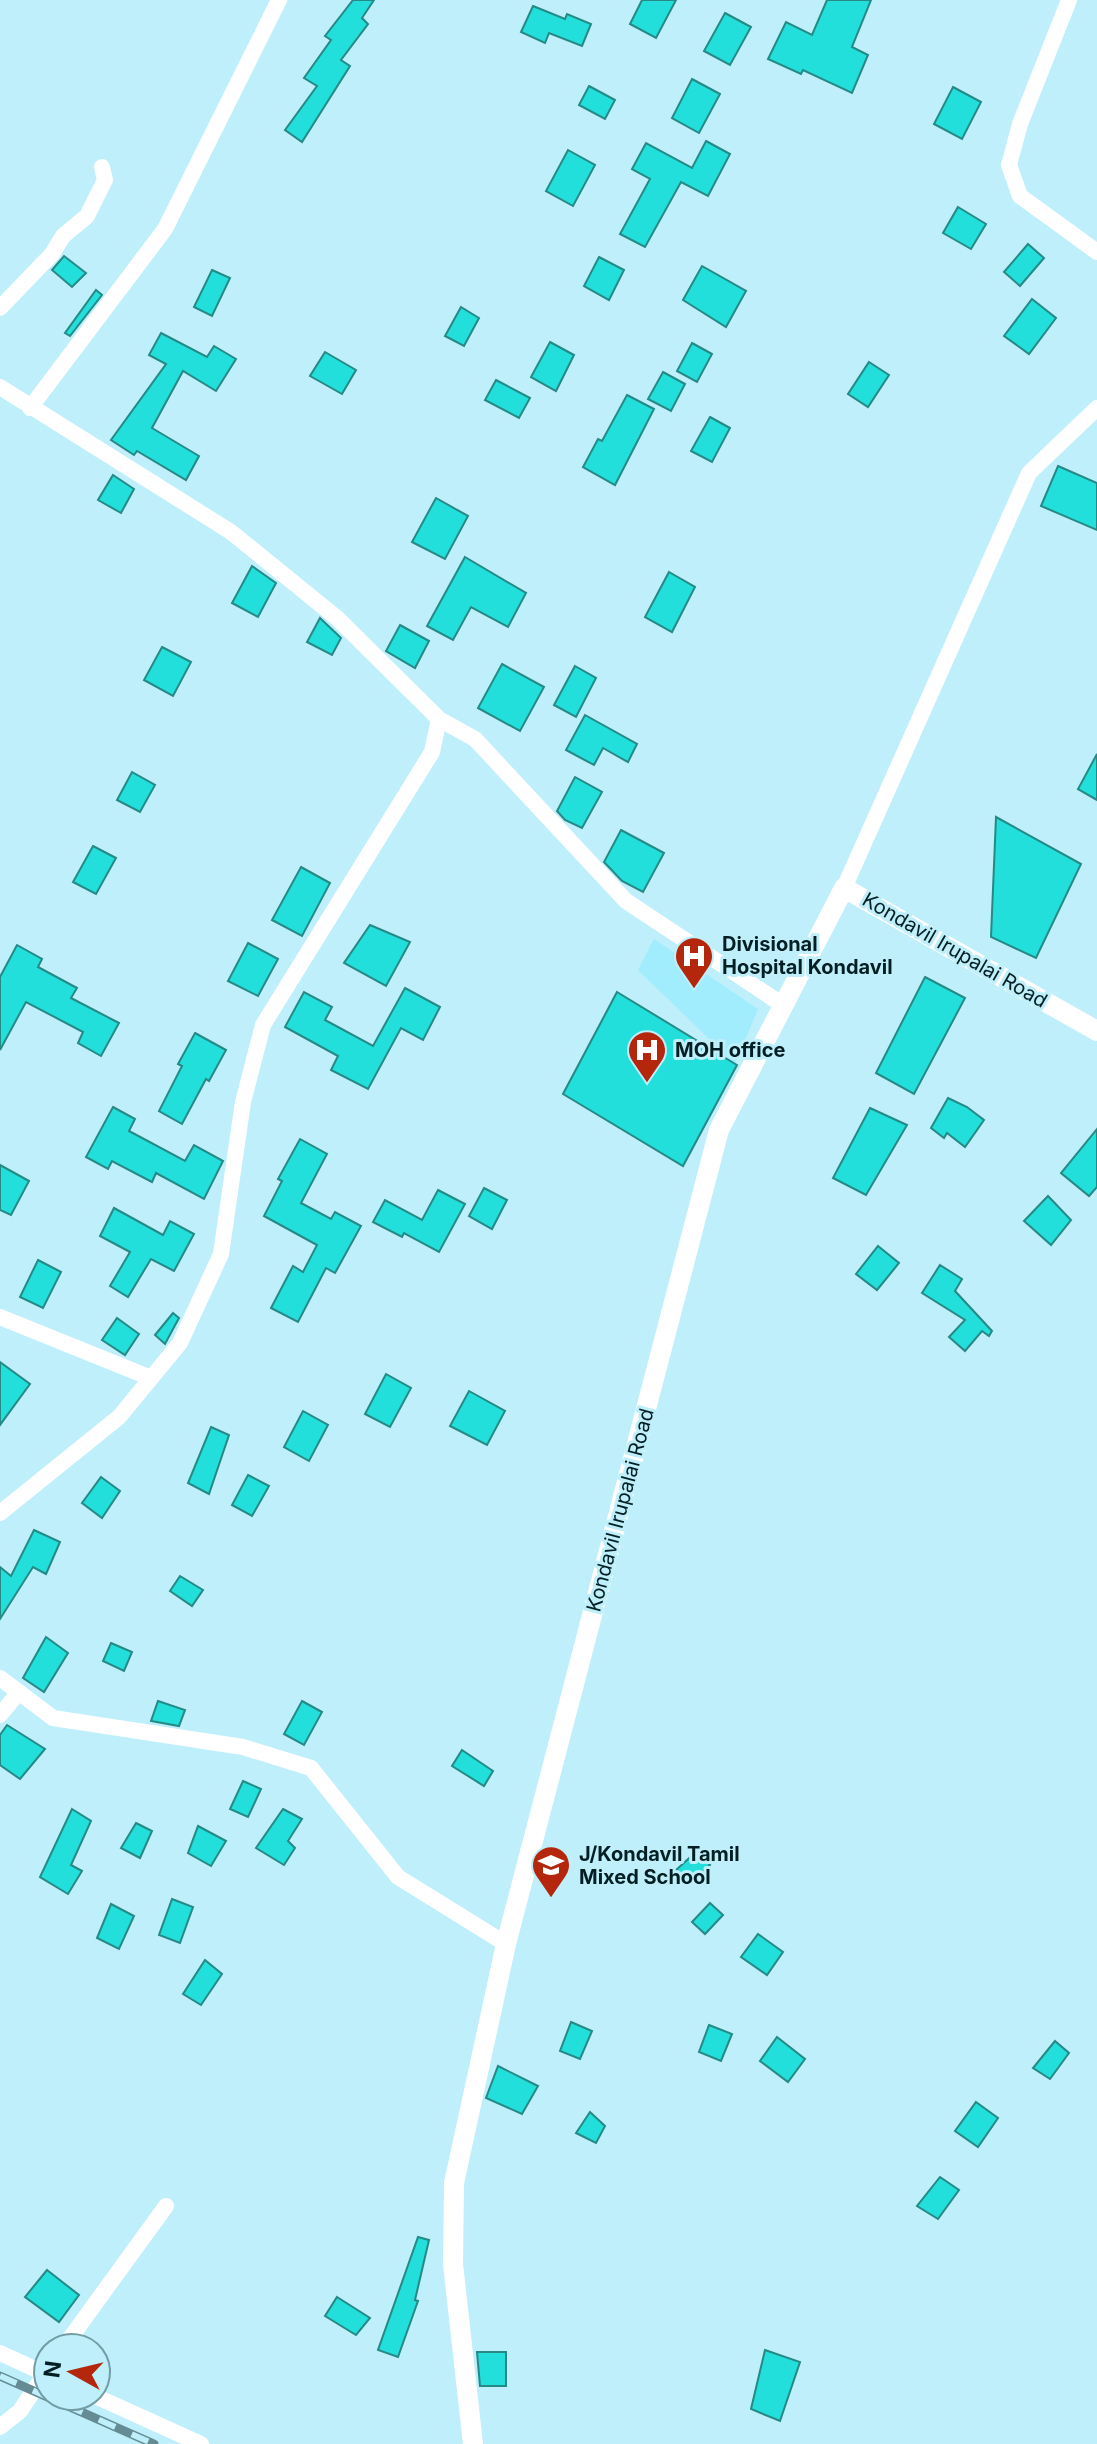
<svg xmlns="http://www.w3.org/2000/svg" width="1097" height="2444" viewBox="0 0 1097 2444" font-family="Inter,sans-serif">
	<rect width="100%" height="100%" fill="#beeffa"/>
	<path fill="#a1edfd" d="M654 939 758 1009 735 1064 638 970Z"/>
	<g fill="#22dfdb" stroke="#258986" stroke-width="2">
		<path d="M353 0H374L362 18 368 24 341 60 350 66 302 142 285 130 317 86 304 78 331 40 325 36Z"/>
		<path d="M642 0H676L656 38 630 24Z"/>
		<path d="M827 0H871L852 47 868 55 852 93 803 70 801 74 768 59 786 22 812 35Z"/>
		<path d="M533 6 565 19 567 14 591 24 582 46 549 33 545 43 521 32Z"/>
		<path d="M725 13 751 27 730 65 704 51Z"/>
		<path d="M692 79 720 94 699 133 672 118Z"/>
		<path d="M589 86 615 100 605 119 579 105Z"/>
		<path d="M953 87 981 102 962 139 934 124Z"/>
		<path d="M706 141 730 154 708 196 681 182 645 247 620 234 650 179 632 169 646 143 692 168Z"/>
		<path d="M568 150 595 165 573 206 546 191Z"/>
		<path d="M958 207 986 224 971 249 943 233Z"/>
		<path d="M1028 244 1044 258 1020 286 1004 272Z"/>
		<path d="M64 256 86 273 72 287 52 270Z"/>
		<path d="M599 257 624 270 609 300 584 286Z"/>
		<path d="M702 266 746 291 726 327 683 300Z"/>
		<path d="M212 270 230 278 212 316 194 307Z"/>
		<path d="M96 290 102 295 70 336 65 333Z"/>
		<path d="M1032 299 1056 318 1029 354 1004 336Z"/>
		<path d="M461 307 479 318 464 346 445 336Z"/>
		<path d="M161 333 207 357 214 346 236 359 216 391 183 371 152 428 199 456 186 480 137 451 134 455 111 440 166 364 149 355Z"/>
		<path d="M550 342 574 355 556 391 531 377Z"/>
		<path d="M692 343 712 354 697 382 677 371Z"/>
		<path d="M325 352 356 370 342 394 310 376Z"/>
		<path d="M869 362 889 375 868 407 848 394Z"/>
		<path d="M663 372 685 384 671 411 648 399Z"/>
		<path d="M496 380 530 398 519 418 485 400Z"/>
		<path d="M627 395 654 409 615 485 583 467 598 439 602 441Z"/>
		<path d="M710 417 730 428 712 462 691 451Z"/>
		<path d="M1058 466 1097 483V530L1041 506Z"/>
		<path d="M113 475 134 489 121 513 98 500Z"/>
		<path d="M436 498 468 516 445 559 412 542Z"/>
		<path d="M465 557 526 593 508 627 471 607 453 640 427 626Z"/>
		<path d="M252 566 276 583 258 617 232 603Z"/>
		<path d="M669 572 695 587 672 632 645 617Z"/>
		<path d="M320 618 341 638 332 655 307 642Z"/>
		<path d="M400 625 429 641 415 668 386 651Z"/>
		<path d="M162 647 191 662 173 696 144 680Z"/>
		<path d="M502 664 544 687 520 731 478 708Z"/>
		<path d="M575 666 596 678 576 717 554 705Z"/>
		<path d="M585 715 637 744 628 762 603 748 594 765 566 750Z"/>
		<path d="M1097 754V800L1078 789Z"/>
		<path d="M132 772 155 785 140 812 117 800Z"/>
		<path d="M575 777 602 792 582 828 565 820 557 811Z"/>
		<path d="M996 817 1081 864 1036 958 991 937Z"/>
		<path d="M621 830 664 853 643 892 622 881 604 862Z"/>
		<path d="M93 846 116 858 96 894 73 882Z"/>
		<path d="M301 867 330 883 302 936 272 920Z"/>
		<path d="M370 925 410 942 386 986 344 963Z"/>
		<path d="M248 943 278 959 258 996 228 981Z"/>
		<path d="M17 945 42 959 38 967 77 988 71 998 119 1023 101 1056 78 1043 83 1032 26 1002 0 1050V977Z"/>
		<path d="M925 977 965 998 914 1094 876 1073Z"/>
		<path d="M405 988 440 1007 423 1040 401 1028 368 1089 331 1070 338 1056 285 1027 304 992 332 1007 325 1020 373 1046Z"/>
		<path d="M617 992 737 1065 683 1166 563 1094Z"/>
		<path d="M195 1033 226 1050 209 1081 206 1079 182 1124 159 1111 182 1066 178 1064Z"/>
		<path d="M948 1098 967 1107 984 1120 965 1147 947 1133 944 1138 931 1128Z"/>
		<path d="M113 1107 135 1119 129 1131 185 1161 194 1145 223 1161 204 1199 156 1173 152 1182 112 1161 108 1169 86 1157Z"/>
		<path d="M870 1108 907 1125 866 1195 833 1178Z"/>
		<path d="M1097 1129V1187L1089 1196 1061 1173Z"/>
		<path d="M300 1139 327 1154 301 1203 331 1219 335 1212 361 1226 335 1273 326 1268 298 1322 271 1308 293 1266 303 1272 317 1245 264 1216 282 1181 278 1179Z"/>
		<path d="M0 1165 29 1181 11 1215 0 1210Z"/>
		<path d="M484 1188 507 1200 492 1229 469 1216Z"/>
		<path d="M438 1190 465 1204 439 1252 404 1233 402 1237 373 1222 385 1200 422 1220Z"/>
		<path d="M1048 1196 1071 1220 1051 1245 1024 1221Z"/>
		<path d="M114 1208 163 1235 170 1221 194 1234 174 1271 151 1259 128 1297 110 1286 130 1252 100 1236Z"/>
		<path d="M878 1246 899 1263 877 1290 856 1274Z"/>
		<path d="M38 1260 61 1272 43 1308 20 1297Z"/>
		<path d="M940 1265 962 1279 955 1291 992 1331 989 1336 982 1331 965 1351 949 1337 965 1320 922 1293Z"/>
		<path d="M173 1313 179 1318 165 1344 155 1335Z"/>
		<path d="M117 1318 139 1334 125 1355 102 1340Z"/>
		<path d="M0 1362 30 1384 0 1425Z"/>
		<path d="M386 1374 411 1388 390 1427 365 1414Z"/>
		<path d="M469 1391 505 1411 487 1445 450 1426Z"/>
		<path d="M303 1411 328 1425 309 1461 284 1447Z"/>
		<path d="M211 1427 229 1435 209 1494 188 1483Z"/>
		<path d="M248 1475 269 1486 252 1516 232 1505Z"/>
		<path d="M101 1477 120 1491 102 1518 82 1503Z"/>
		<path d="M34 1530 60 1542 46 1574 33 1567 0 1619V1567L11 1576Z"/>
		<path d="M180 1576 203 1590 192 1606 170 1591Z"/>
		<path d="M46 1637 68 1653 44 1692 23 1678Z"/>
		<path d="M111 1643 132 1652 124 1671 103 1661Z"/>
		<path d="M158 1701 185 1710 179 1726 151 1721Z"/>
		<path d="M302 1701 322 1712 304 1745 284 1734Z"/>
		<path d="M7 1725 45 1749 20 1779 0 1765V1735Z"/>
		<path d="M462 1750 493 1771 484 1786 452 1766Z"/>
		<path d="M243 1781 261 1789 248 1817 230 1809Z"/>
		<path d="M72 1809 91 1821 71 1865 82 1871 68 1894 40 1877Z"/>
		<path d="M283 1809 302 1819 288 1841 295 1848 284 1865 256 1848Z"/>
		<path d="M136 1823 152 1831 140 1858 121 1848Z"/>
		<path d="M198 1826 226 1841 211 1866 188 1853Z"/>
		<path d="M697 1851 710 1865 689 1884 676 1870Z"/>
		<path d="M172 1899 193 1907 180 1943 159 1935Z"/>
		<path d="M710 1903 723 1915 705 1934 692 1922Z"/>
		<path d="M111 1904 134 1916 119 1949 97 1938Z"/>
		<path d="M758 1934 783 1952 767 1975 741 1957Z"/>
		<path d="M205 1960 222 1974 201 2005 183 1994Z"/>
		<path d="M571 2022 592 2031 580 2059 560 2051Z"/>
		<path d="M709 2025 732 2034 721 2061 699 2052Z"/>
		<path d="M777 2037 805 2059 788 2082 760 2061Z"/>
		<path d="M1055 2041 1069 2053 1050 2079 1033 2068Z"/>
		<path d="M498 2066 538 2086 522 2114 486 2098Z"/>
		<path d="M976 2102 998 2118 978 2147 955 2131Z"/>
		<path d="M590 2112 605 2126 596 2143 576 2133Z"/>
		<path d="M940 2177 959 2190 938 2219 917 2206Z"/>
		<path d="M418 2237 429 2240 415 2300 418 2301 398 2357 378 2350Z"/>
		<path d="M47 2270 79 2295 59 2322 25 2297Z"/>
		<path d="M337 2297 370 2318 356 2335 325 2316Z"/>
		<path d="M765 2350 800 2362 780 2421 751 2409Z"/>
		<path d="M477 2352H506V2386H480Z"/>
	</g>
	<g fill="none" stroke-linecap="round" stroke-linejoin="round">
		<g stroke="#fff" stroke-width="16">
			<path d="M1069 0 1020 124 1009 165 1020 196 1097 252"/>
			<path d="M0 308 52 254 63 236 87 216 105 180 102 167"/>
			<path d="M0 387 231 532 337 618 439 719 475 739 626 901 783 1005"/>
			<path d="M30 408 165 229 279 0"/>
			<path d="M844 888 1029 473 1097 408"/>
			<path d="M0 1317 151 1378"/>
			<path d="M0 1513 119 1417 180 1343 221 1254 243 1102 263 1025 432 752 439 719"/>
			<path d="M0 1678 53 1718 243 1747 311 1768 398 1877 506 1944"/>
			<path d="M0 1715 19 1692"/>
			<path d="M63 2348 166 2206"/>
			<path d="M0 2353 48 2375"/>
			<path d="M95 2396 201 2444"/>
			<path d="M0 2427 20 2411 48 2369"/>
		</g>
		<path stroke="#fff" stroke-width="20" d="M473 2444 453 2264 454 2183 506 1944 719 1130 844 888 1097 1031"/>
		<defs>
			<path id="rail" d="M0 2376 154 2444"/>
		</defs>
		<use href="#rail" stroke="#658c94" stroke-width="9"/>
		<use href="#rail" stroke="#beeffa" stroke-width="6" stroke-dasharray="18" stroke-linecap="butt"/>
	</g>
	<defs>
		<symbol id="hospital-pin" viewBox="-11 -11 22 30"><path d="M0 17L-7.5 6A9.5 9.5 0 1 1 7.5 6Z" fill="#b4270c" stroke="#beeffa"/><path d="M-5-5h3v3.5h4V-5h3V5h-3V1.5h-4V5h-3Z" fill="#fff"/></symbol>
		<symbol id="school-pin" viewBox="-11 -11 22 30"><path d="M0 17L-7.5 6A9.5 9.5 0 1 1 7.5 6Z" fill="#b4270c" stroke="#beeffa"/><path d="M0-5L7-2L0 1L-7-2ZM-4 1L0 2.5L4 1V4Q0 6-4 4Z" fill="#fff"/></symbol>
	</defs>
	<g fill-rule="evenodd">
		<use href="#hospital-pin" x="672" y="934" width="44" height="60"/>
		<use href="#hospital-pin" x="625" y="1028" width="44" height="60"/>
		<use href="#school-pin" x="529" y="1843" width="44" height="60"/>
	</g>
	<g text-anchor="middle" dominant-baseline="central" stroke-width="6" stroke-linejoin="round" paint-order="stroke">
		<g font-size="20" font-weight="bold" fill="#031f24" stroke="#beeffa" text-anchor="start">
			<text x="722" y="944">Divisional<tspan x="722" dy="23">Hospital Kondavil</tspan></text>
			<text x="675" y="1050">MOH office</text>
			<text x="579" y="1854">J/Kondavil Tamil<tspan x="579" dy="23">Mixed School</tspan></text>
		</g>
		<g font-size="20" fill="#031f24" stroke="#beeffa">
			<text transform="translate(955 950) rotate(30)">Kondavil Irupalai Road</text>
			<text transform="translate(620 1510) rotate(-75)">Kondavil Irupalai Road</text>
		</g>
	</g>
	<g transform="translate(72 2372) rotate(278)"><circle r="38" fill="#beeffa" stroke="#739ca4" stroke-width="2"/>
	<path d="M0-6L14 30L0 20L-14 30Z" fill="#b4270c"/>
	<text y="-12" font-size="22" font-weight="bold" text-anchor="middle" fill="#031f24">N</text>
	</g>
</svg>
